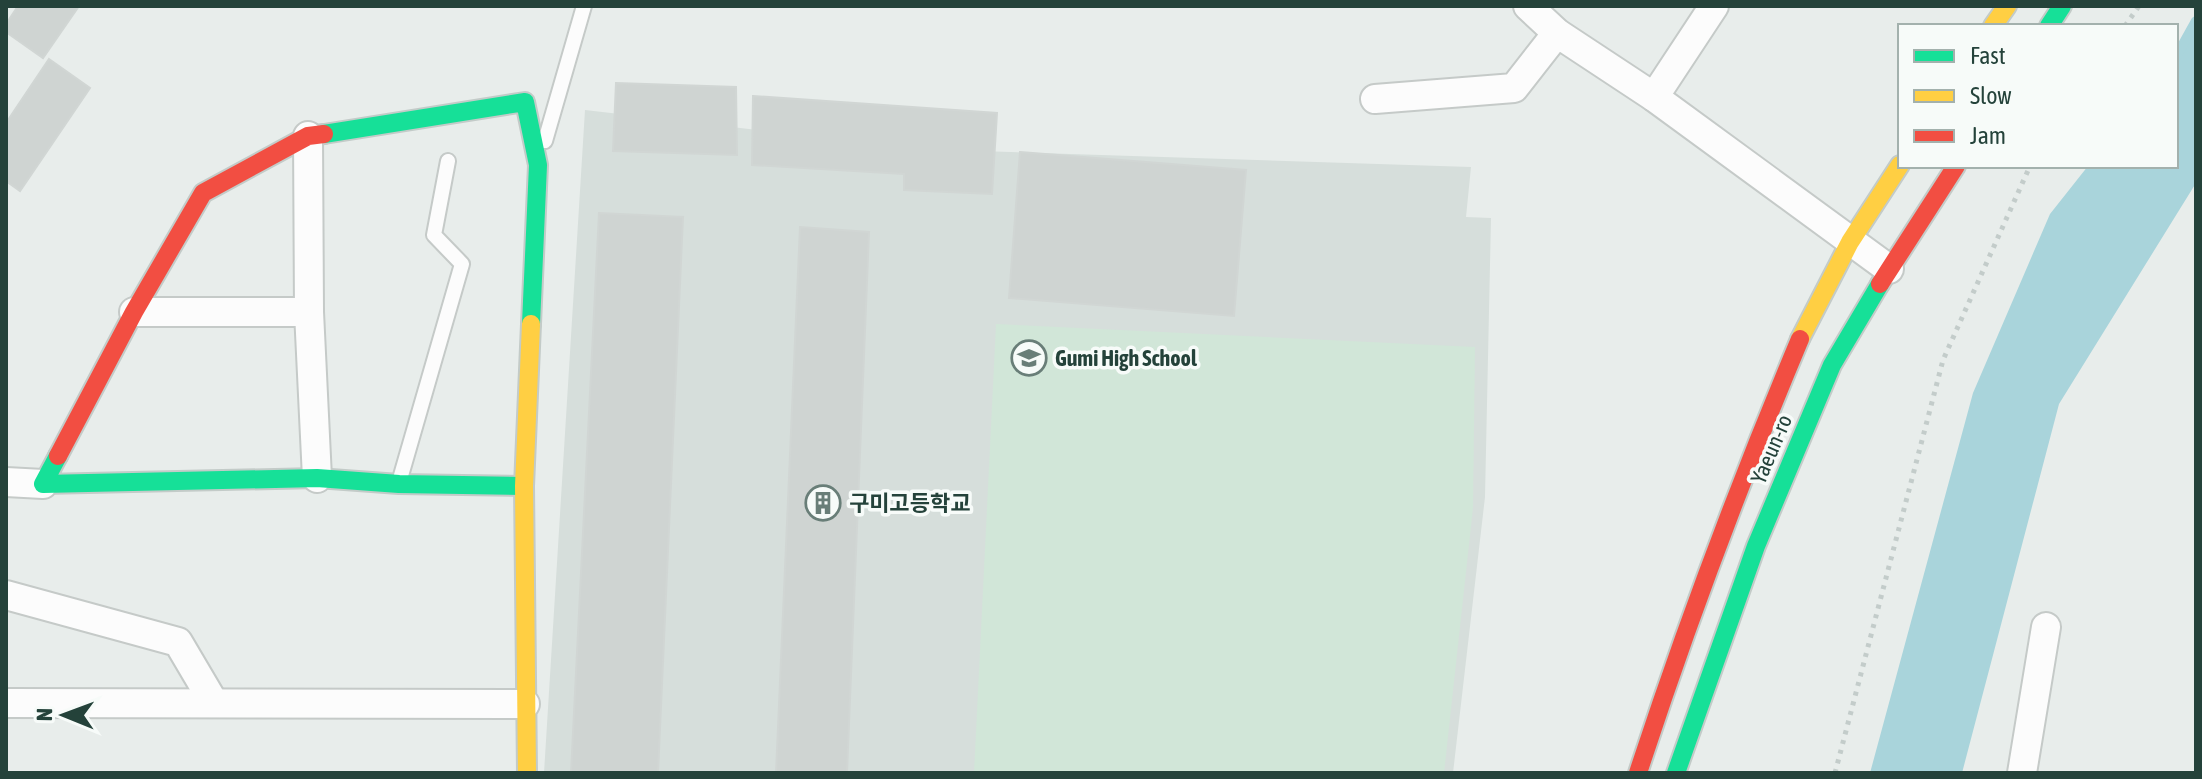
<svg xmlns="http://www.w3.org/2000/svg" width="2202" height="779" viewBox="0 0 2202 779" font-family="'Asap Condensed','Noto Sans KR',sans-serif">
	<rect width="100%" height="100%" fill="#e8edeb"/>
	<path fill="#d6dedb" d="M585 110 920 149 1471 167 1466 217 1491 218 1485 497 1453 773H544Z"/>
	<path fill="#d1e6d8" d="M996 324 1475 347 1473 508 1444 773H974Z"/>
	<path fill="#a9d4db" d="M2196 26V183L2059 404 1962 773H1870L1973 393 2050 214 2088 166H2176V52Z"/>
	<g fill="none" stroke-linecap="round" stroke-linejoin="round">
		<path stroke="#a9d4db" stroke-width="10" d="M2176 57 2196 21"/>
	</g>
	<g fill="#cfd4d2" stroke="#d1d6d4" stroke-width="2">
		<path d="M18 6H79L43 58 6 32V24Z"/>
		<path d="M49 59 90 88 20 191 6 181V123Z"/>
		<path d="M616 83 736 87 737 155 613 151Z"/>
		<path d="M753 96 997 113 992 194 904 190V174L752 165Z"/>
		<path d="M1020 152 1246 170 1234 316 1009 298Z"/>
		<path d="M599 213 683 217 658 773H571Z"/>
		<path d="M800 227 869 232 847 773H776Z"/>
	</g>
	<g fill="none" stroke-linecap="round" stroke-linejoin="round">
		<defs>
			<g id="lane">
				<path d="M545 141 584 6"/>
				<path d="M400 479 462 264 434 235 448 161"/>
			</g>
			<g id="street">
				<path d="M1528 6 1557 33 1654 97 1889 269"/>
				<path d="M1654 97 1714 6"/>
				<path d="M1375 99 1514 88 1557 33"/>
				<path d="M308 136 309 312 317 478"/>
				<path d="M134 312H309"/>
				<path d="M6 482 43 484"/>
				<path d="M6 595 178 642 214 703"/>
				<path d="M6 703 525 704"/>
				<path d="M2022 773 2046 627"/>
			</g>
			<g id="fast">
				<path d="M2049 26 2062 6"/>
				<path d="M324 134 525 102 538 165 531 324"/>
				<path d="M58 456 43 484 317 478 399 484 524 486"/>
				<path d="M1676 773 1756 546 1832 365 1880 284"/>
			</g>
			<g id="slow">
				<path d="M1993 26 2007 6"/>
				<path d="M1800 339 1850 242 1900 165"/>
				<path d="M527 773 524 486 531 324"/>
			</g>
			<g id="jam">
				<path d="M1880 284 1956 166"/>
				<path d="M58 456 134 312 203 193 308 136 324 134"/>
				<path d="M1638 773C1686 626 1740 482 1800 339"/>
			</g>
		</defs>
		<use href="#lane" stroke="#c5cac8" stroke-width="18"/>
		<use href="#street" stroke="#c5cac8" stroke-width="32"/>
		<use href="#fast" stroke="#c3cbc8" stroke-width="22"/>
		<use href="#slow" stroke="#c3cbc8" stroke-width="22"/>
		<use href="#jam" stroke="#c3cbc8" stroke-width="22"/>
		<g stroke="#c3ccca" stroke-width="5" stroke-dasharray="4 6" stroke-linecap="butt">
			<path d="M2125 26 2139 6"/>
			<path d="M1835 773 1943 360 2030 166"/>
		</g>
		<use href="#lane" stroke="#fcfcfc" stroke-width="14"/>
		<use href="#street" stroke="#fcfcfc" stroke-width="28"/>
		<use href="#fast" stroke="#16e098" stroke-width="18"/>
		<use href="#slow" stroke="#ffcf43" stroke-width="18"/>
		<use href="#jam" stroke="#f24e42" stroke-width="18"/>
	</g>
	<defs>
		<symbol id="school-ring" viewBox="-11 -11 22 22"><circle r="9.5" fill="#f7fbf9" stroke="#697e78" stroke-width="1.5"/><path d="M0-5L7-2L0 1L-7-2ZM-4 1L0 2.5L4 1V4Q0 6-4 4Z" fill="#697e78"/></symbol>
		<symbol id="building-ring" viewBox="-11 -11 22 22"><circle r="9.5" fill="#f7fbf9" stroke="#697e78" stroke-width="1.5"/><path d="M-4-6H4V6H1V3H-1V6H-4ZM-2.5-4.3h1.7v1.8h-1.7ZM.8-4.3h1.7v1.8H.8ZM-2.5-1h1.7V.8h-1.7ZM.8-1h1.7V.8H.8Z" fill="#697e78"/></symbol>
	</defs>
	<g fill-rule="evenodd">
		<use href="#school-ring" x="1009" y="338" width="40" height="40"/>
		<use href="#building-ring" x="803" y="483" width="40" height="40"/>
	</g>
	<g text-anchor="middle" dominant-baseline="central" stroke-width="7" stroke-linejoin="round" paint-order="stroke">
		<g font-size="22" font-weight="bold" fill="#24423a" stroke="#f7fbf9" text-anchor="start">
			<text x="1055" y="358">Gumi High School</text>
			<text x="849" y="503">구미고등학교</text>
		</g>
		<g font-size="22" fill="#24423a" stroke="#f7fbf9">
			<text transform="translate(1771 449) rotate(-67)">Yaeun-ro</text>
		</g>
	</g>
	<rect width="2202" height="779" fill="none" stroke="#24423a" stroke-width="16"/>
	<rect x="1898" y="24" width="280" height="144" fill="#f7fbf9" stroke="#a3b1ad" stroke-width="2"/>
	<rect x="1914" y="50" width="40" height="12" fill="#16e098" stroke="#a3b1ad" stroke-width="2"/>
	<text x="1970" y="64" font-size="24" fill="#24423a">Fast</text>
	<rect x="1914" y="90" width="40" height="12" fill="#ffcf43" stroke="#a3b1ad" stroke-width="2"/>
	<text x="1970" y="104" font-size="24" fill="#24423a">Slow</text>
	<rect x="1914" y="130" width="40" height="12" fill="#f24e42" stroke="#a3b1ad" stroke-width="2"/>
	<text x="1970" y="144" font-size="24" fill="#24423a">Jam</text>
	<g transform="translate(64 715) rotate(271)" stroke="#f7fbf9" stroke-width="6" paint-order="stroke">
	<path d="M0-6L14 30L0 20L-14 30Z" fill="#24423a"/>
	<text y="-12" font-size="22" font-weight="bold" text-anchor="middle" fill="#24423a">N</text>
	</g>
</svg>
